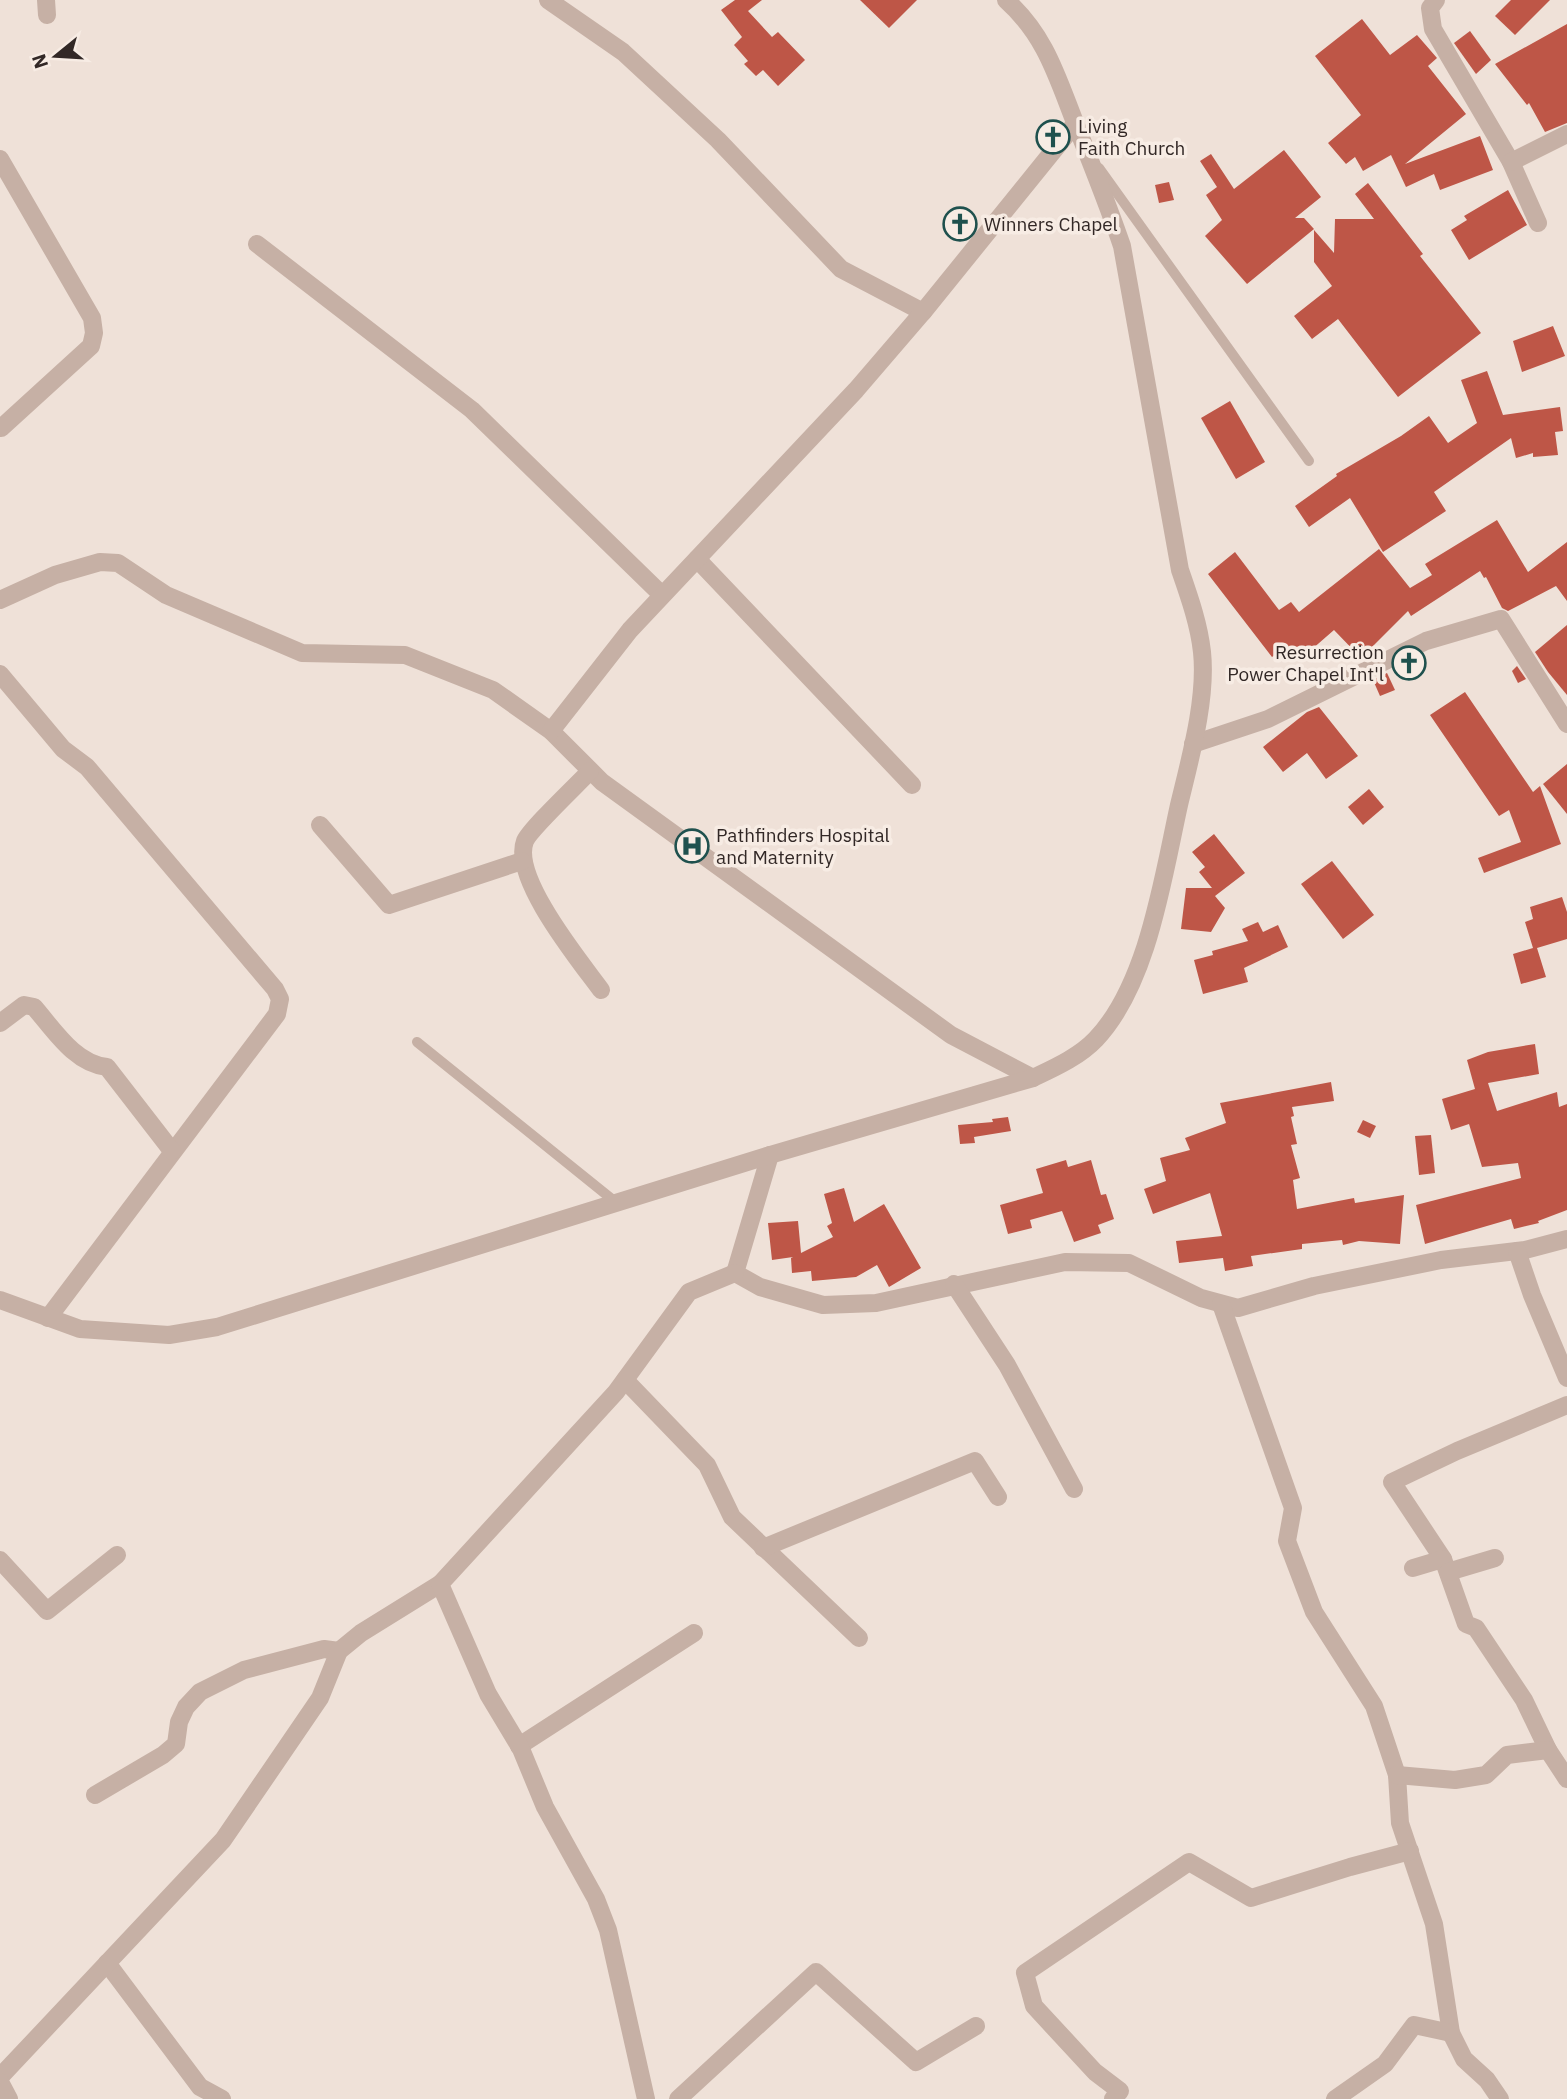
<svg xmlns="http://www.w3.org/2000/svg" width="1567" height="2099" viewBox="0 0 1567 2099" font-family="'IBM Plex Sans',sans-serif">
	<rect width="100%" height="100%" fill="#efe1d8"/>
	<g fill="#be5647">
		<path d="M735 0H762L748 11 772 37 778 32 805 60 778 86 763 70 756 76 744 64 748 61 734 45 742 37 721 10Z"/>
		<path d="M860 0H917L889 28Z"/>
		<path d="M1511 0H1550L1515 35 1495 16Z"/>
		<path d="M1362 19 1390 55 1417 35 1437 58 1428 66 1466 114 1405 164 1480 136 1493 170 1440 190 1434 174 1406 187 1391 155 1363 171 1355 157 1346 164 1328 143 1361 115 1315 56Z"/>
		<path d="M1567 24V123L1545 132 1529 103 1527 105 1495 64Z"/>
		<path d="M1470 31 1491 60 1476 74 1454 43Z"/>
		<path d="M1284 150 1321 197 1295 218H1304L1314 229 1247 284 1205 236 1222 220 1206 195 1217 187 1200 161 1211 154 1234 189Z"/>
		<path d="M1169 182 1174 200 1159 203 1155 185Z"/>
		<path d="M1368 183 1423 254 1420 256 1481 333 1398 397 1338 319 1312 339 1294 316 1332 286 1314 262V230L1334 253 1335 219H1374L1355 194Z"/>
		<path d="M1508 190 1527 225 1469 260 1451 230 1467 220 1464 216Z"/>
		<path d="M1553 326 1565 356 1522 372 1513 341Z"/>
		<path d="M1487 371 1503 415 1560 407 1563 431 1555 432 1558 455 1533 457V453L1516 458 1511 438 1434 492 1446 511 1383 552 1350 498 1309 527 1295 506 1337 476 1336 474 1401 436 1429 416 1448 443 1477 423 1461 380Z"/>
		<path d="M1230 401 1265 462 1236 479 1201 418Z"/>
		<path d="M1497 520 1528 572 1567 542V601L1556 586 1508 611 1502 608 1486 577 1484 578 1480 571 1411 616 1408 611 1361 658 1334 630 1303 657 1297 652 1287 660 1280 651 1272 657 1208 574 1235 552 1279 610 1291 602 1299 612 1379 549 1410 588 1432 575 1425 564Z"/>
		<path d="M1567 625V695L1548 672 1535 652Z"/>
		<path d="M1517 666 1526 679 1518 683 1512 671Z"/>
		<path d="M1387 673 1395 690 1380 696 1373 680Z"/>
		<path d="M1465 692 1533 792 1540 786 1561 844 1484 873 1478 858 1521 842 1509 810 1499 816 1430 715Z"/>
		<path d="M1319 707 1358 756 1326 779 1307 753 1283 772 1263 747 1307 712Z"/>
		<path d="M1567 764V814L1543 784Z"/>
		<path d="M1369 789 1384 807 1363 825 1348 807Z"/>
		<path d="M1214 834 1245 873 1215 896 1225 908 1211 932 1181 929 1186 888H1212L1199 872 1205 867 1192 852Z"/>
		<path d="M1332 861 1374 915 1343 939 1301 884Z"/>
		<path d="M1562 897 1567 912V939L1537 948 1546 977 1521 984 1513 954 1533 948 1525 922 1533 919 1530 907Z"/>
		<path d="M1258 922 1263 932 1278 925 1288 947 1244 968 1248 982 1203 994 1194 960 1213 955 1212 951 1248 941 1242 929Z"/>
		<path d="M1535 1044 1539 1074 1488 1083 1497 1111 1557 1092 1559 1107 1567 1104V1210L1538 1221 1539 1223 1514 1229 1511 1219 1425 1244 1416 1205 1521 1178 1518 1163 1482 1167 1469 1124 1451 1130 1442 1099 1475 1089 1467 1060 1488 1052Z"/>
		<path d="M1331 1082 1334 1101 1292 1107 1294 1116 1291 1117 1297 1144 1291 1145 1300 1178 1293 1180 1297 1209 1354 1198 1355 1203 1404 1195 1400 1244 1359 1241 1343 1245 1342 1240 1302 1244V1249L1251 1256 1253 1266 1225 1271 1223 1258 1179 1263 1176 1241 1222 1236 1210 1193 1153 1214 1144 1189 1166 1181 1160 1158 1190 1150 1185 1138 1226 1123 1220 1103Z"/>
		<path d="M1008 1117 1011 1131 974 1137 975 1143 960 1144 958 1125 993 1122 992 1119Z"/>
		<path d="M1363 1120 1376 1126 1370 1138 1357 1132Z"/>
		<path d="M1431 1135 1435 1173 1419 1175 1415 1136Z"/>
		<path d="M1066 1160 1068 1167 1091 1160 1101 1195 1106 1194 1114 1219 1098 1225 1101 1233 1074 1242 1062 1211 1030 1220 1032 1228 1008 1234 1000 1205 1043 1193 1036 1169Z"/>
		<path d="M844 1188 854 1222 884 1204 921 1268 889 1287 877 1265 856 1277 812 1281 811 1271 792 1273 791 1258 793 1257 772 1260 768 1223 798 1221 801 1253 833 1237 827 1226 832 1223 824 1194Z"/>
	</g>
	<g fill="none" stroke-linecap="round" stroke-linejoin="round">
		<g stroke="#c6b0a5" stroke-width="10">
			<path d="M1099 168 1309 461"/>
			<path d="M417 1042 618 1204"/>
		</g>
		<g stroke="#c6b0a5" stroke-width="18">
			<path d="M46 0 47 15"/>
			<path d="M548 0 623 52 718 140 841 269 923 312"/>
			<path d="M1436 0 1430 8 1433 29 1511 162 1538 223"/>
			<path d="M0 159 92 318 94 333 91 346 1 428"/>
			<path d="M1511 162 1567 134"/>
			<path d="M257 244 472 410 662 595"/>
			<path d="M697 559 912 785"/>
			<path d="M0 600 55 575 100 562 118 563 166 595 302 653 405 655 493 690 551 731 602 782 951 1035 1033 1078"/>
			<path d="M0 674 63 749 87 767 275 989 280 999 277 1014 48 1318"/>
			<path d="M551 731 630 630 856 390 923 312 1075 124"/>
			<path d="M1193 744 1268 719 1426 641 1501 619 1567 724"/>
			<path d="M590 771C579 783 530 829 525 841 511 877 579 960 601 990"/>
			<path d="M320 825 389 905 522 861"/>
			<path d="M0 1023 24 1005 34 1007C54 1030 75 1064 107 1067L172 1151"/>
			<path d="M770 1155 735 1273 760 1287 823 1305 876 1303 1065 1262 1129 1263 1201 1298 1238 1308 1314 1286 1441 1260 1525 1250 1567 1239"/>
			<path d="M1517 1251 1532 1295 1567 1378"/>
			<path d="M954 1284 1007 1365 1074 1489"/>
			<path d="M1221 1304 1293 1508 1287 1541 1314 1612 1374 1706 1397 1775 1400 1823 1434 1924 1451 2033 1464 2059 1487 2080 1500 2099"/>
			<path d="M625 1380 707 1465 732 1517 859 1638"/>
			<path d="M763 1548 975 1461 998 1497"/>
			<path d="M1443 1559 1392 1482 1457 1451 1567 1405"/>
			<path d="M0 1560 47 1611 117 1555"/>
			<path d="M1413 1568 1443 1559 1466 1624 1476 1628 1524 1700 1548 1750"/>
			<path d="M1448 1572 1495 1558"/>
			<path d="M519 1746 694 1633"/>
			<path d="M1397 1775 1455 1780 1486 1775 1507 1755 1548 1750 1567 1779"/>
			<path d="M95 1795 163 1755 176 1744 179 1722 186 1707 200 1692 244 1670 324 1649 339 1651"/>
			<path d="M107 1963 200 2087 222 2099"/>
			<path d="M0 2077 223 1840 320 1698 339 1651 361 1633 440 1584"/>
			<path d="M0 2082 9 2099"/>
			<path d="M646 2099 608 1930 596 1899 545 1807 521 1749 488 1694 440 1584 616 1392 689 1292 735 1273"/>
			<path d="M678 2099 816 1972 916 2062 976 2026"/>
			<path d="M1113 2099 1120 2091 1095 2072 1034 2006 1025 1973 1189 1862 1251 1898 1350 1867 1410 1851"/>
			<path d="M1335 2099 1385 2064 1414 2025 1451 2033"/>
		</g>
		<path stroke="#c6b0a5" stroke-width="18" d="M0 1300 80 1329 169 1335 217 1327 770 1155 1033 1078C1054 1068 1079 1057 1096 1039 1148 984 1163 877 1179 805 1190 759 1207 699 1202 652 1199 624 1189 596 1180 570L1122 246C1108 205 1092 165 1076 125 1057 77 1046 36 1006 0"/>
	</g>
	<defs>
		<symbol id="church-ring" viewBox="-11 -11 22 22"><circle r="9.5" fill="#f7ece4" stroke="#1f514e" stroke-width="1.5"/><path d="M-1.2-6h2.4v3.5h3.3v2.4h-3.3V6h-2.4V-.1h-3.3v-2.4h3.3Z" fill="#1f514e"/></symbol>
		<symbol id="hospital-ring" viewBox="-11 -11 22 22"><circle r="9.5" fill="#f7ece4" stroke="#1f514e" stroke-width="1.5"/><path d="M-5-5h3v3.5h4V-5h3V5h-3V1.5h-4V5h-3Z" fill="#1f514e"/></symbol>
	</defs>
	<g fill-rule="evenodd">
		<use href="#church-ring" x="1034" y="118" width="38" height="38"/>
		<use href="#church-ring" x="941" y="205" width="38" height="38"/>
		<use href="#church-ring" x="1390" y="644" width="38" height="38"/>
		<use href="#hospital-ring" x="673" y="827" width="38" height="38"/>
	</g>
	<g text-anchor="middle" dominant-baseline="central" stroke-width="7" stroke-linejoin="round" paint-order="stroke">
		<g font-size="19" fill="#322826" stroke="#f7ece4" text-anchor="start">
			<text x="1078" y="126">Living<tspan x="1078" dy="22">Faith Church</tspan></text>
			<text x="984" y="224">Winners Chapel</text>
			<text x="1384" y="652" text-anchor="end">Resurrection<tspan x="1384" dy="22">Power Chapel Int'l</tspan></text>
			<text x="716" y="835">Pathfinders Hospital<tspan x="716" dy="22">and Maternity</tspan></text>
		</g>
	</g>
	<g transform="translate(56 56) rotate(252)" stroke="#f7ece4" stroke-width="5" paint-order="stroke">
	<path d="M0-5L12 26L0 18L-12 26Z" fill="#322826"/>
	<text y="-10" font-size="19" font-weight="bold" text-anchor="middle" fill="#322826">N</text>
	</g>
</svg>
